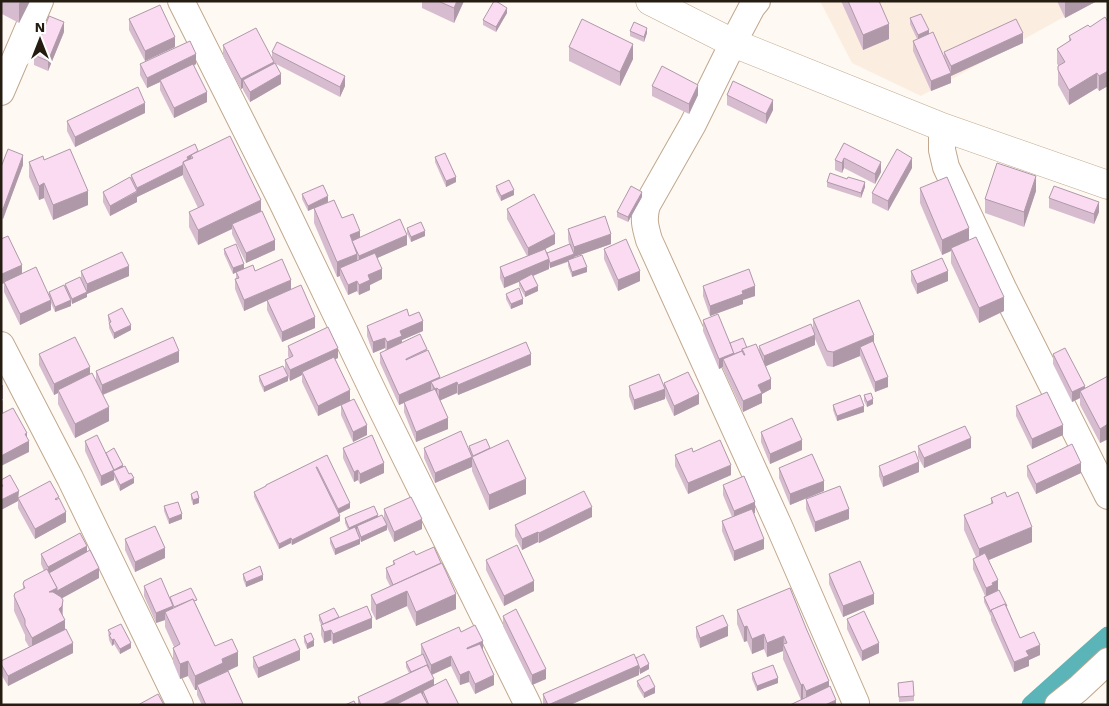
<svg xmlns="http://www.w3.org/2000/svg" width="1109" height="706" viewBox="0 0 1109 706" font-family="'Work Sans',sans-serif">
	<rect width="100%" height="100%" fill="#fef9f3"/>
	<path fill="#fbeee1" d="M820 1H1093L921 96 852 63Z"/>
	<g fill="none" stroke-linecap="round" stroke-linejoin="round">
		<path stroke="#5ab4b8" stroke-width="19" d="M1031 705 1108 636"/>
		<defs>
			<g id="minor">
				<path d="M181 1 282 202 383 412 528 705"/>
				<path d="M757 1 752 7 733 43 693 124 647 205C643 219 645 226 649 240L779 526 856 703"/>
				<path d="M1 92 40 1"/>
				<path d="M942 127V150L946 167 1003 288 1108 496"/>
				<path d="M1 345 70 478 180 705"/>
				<path d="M1058 705 1078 689 1108 661"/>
			</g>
			<path id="major" d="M650 1 733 43 942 127 1108 185"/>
		</defs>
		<use href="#minor" stroke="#c0a88e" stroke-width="28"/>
		<use href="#major" stroke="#c0a88e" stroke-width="29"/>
		<use href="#minor" stroke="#fff" stroke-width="26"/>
		<use href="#major" stroke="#fff" stroke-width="28"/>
	</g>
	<g fill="#d7bcd0">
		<path d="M1 1H30L19 23 2 14Z"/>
		<path d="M422 1H464L454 23 422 8Z"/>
		<path d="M841 1H879L889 39 863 50Z"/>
		<path d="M1057 1H1097L1065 18Z"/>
		<path d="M507 13 496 32 483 25V20Z"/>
		<path d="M910 18 929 34 944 58V52L1023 43 951 76V83L931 91 913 51V41L917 39 910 24Z"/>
		<path d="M129 19 175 47 145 61 129 30Z"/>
		<path d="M1108 22V86L1099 91 1097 88 1069 105 1058 85V65L1057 64V49L1069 41V36L1090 27Z"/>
		<path d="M630 31 647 33 644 42 630 36Z"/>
		<path d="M64 32 48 71 34 65V55Z"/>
		<path d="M223 45 272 58V52L345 86 340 97 276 64 281 84 250 102 243 90V88L241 89 223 56Z"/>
		<path d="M569 47 633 59 620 86 569 61Z"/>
		<path d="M140 64H196L194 66 207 102 174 118 160 90V82L147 88 140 75Z"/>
		<path d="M652 86 698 95 689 114 652 96Z"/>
		<path d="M727 95 773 110 766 124 727 105Z"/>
		<path d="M145 113 75 147 67 131V121Z"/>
		<path d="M844 143 881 172 875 184 844 168 842 173 835 170V160Z"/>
		<path d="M198 152 261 211 275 250 246 263 232 234V229L198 245 189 227V212L198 208 183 177V175L137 197V202L110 216 103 202V192L131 179V175Z"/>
		<path d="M435 157 456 182 446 187 435 162Z"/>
		<path d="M44 160 88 205 53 220 44 198 39 200 29 177V162Z"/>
		<path d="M23 165 3 219H1V167Z"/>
		<path d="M912 168 888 211 872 203V193Z"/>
		<path d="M827 182 865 187 861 198 827 187Z"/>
		<path d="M496 186 514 195 501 201 496 191Z"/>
		<path d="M920 188 969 240 1004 311 979 323 951 263V251L942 255 920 203Z"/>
		<path d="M1036 191 1024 227 985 213V199Z"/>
		<path d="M302 194 328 202 320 205 342 218 360 238 407 245 377 258 382 279 370 285V290L359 295 357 291 348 295 340 278V276L337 277 314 223V208L308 211 302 199Z"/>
		<path d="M642 197 628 222 617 217V212Z"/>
		<path d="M1049 198 1099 212 1094 224 1049 208Z"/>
		<path d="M507 209 555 244 545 249 547 253 569 244 568 239V229L611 244 574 257V258L587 272 572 277 568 266V262L550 268 549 265V269L533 276 538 291 525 297 519 286V282L504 288 500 278V267L527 256 507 219Z"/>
		<path d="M407 228 425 236 411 242 407 233Z"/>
		<path d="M1 239 22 274 49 294V292L65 287V284L81 279V271L129 276 87 294V297L72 304 71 301V306L55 312 51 303V310L20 325 4 292V283L2 284 1 282Z"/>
		<path d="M224 249 244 268 255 271 291 290 315 328 282 342 267 310V300L244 311 235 289V279H236V272L233 274 224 254Z"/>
		<path d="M604 249 640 281 618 291 604 259Z"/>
		<path d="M911 271 948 281 917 294 911 281Z"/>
		<path d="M703 286 755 296 743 300V304L710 316 703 296Z"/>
		<path d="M506 294 523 304 511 309 506 299Z"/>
		<path d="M108 315 131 330 114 339 109 328V323L108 320Z"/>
		<path d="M409 316 423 331 402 340V343L427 350 440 379 531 365 458 395 457 393 440 400 448 429 416 442 404 412V403L399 405 380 363V353L386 351 385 348 373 353 367 336V326Z"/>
		<path d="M813 319 874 344 888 387 875 392 860 356 833 367 827 366 815 339V345L766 366 771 389 762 394V403L743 412 723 369V367L719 369 703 331V320L730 343 759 350V346L813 330Z"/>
		<path d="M288 346 338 358 335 359 350 401 318 416 302 382V375L290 381 288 377V381L264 392 259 381V376L285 369V360L289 358 288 356Z"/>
		<path d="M39 354 90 374 96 381V371L179 362 103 395 109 421 75 438 58 404V393L54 395 39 365Z"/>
		<path d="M1053 354 1085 388 1108 376V439L1100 443 1080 405V398L1072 402 1053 364Z"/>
		<path d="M664 383 699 404 674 416 665 396V399L634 410 629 396V386H664Z"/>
		<path d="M864 395 873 404 867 407 864 401Z"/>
		<path d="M341 405 367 435 353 442 341 415Z"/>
		<path d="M833 405 864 412 837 421 833 410Z"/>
		<path d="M1016 406 1063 435 1032 449 1016 416Z"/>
		<path d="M761 432 802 450 770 464 761 442Z"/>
		<path d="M85 441 106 453 123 467 134 483 120 491 114 477V480L101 486 85 451Z"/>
		<path d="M469 446 490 448 526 494 489 510 472 471V467L435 483 424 458V448L469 450Z"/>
		<path d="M918 446 971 448 924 468 918 457Z"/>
		<path d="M343 448 384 473 360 484 358 480 354 482 343 458Z"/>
		<path d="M693 452 731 475 688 494 675 466V455Z"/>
		<path d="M327 455 350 508 338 514 340 521 292 545 291 543 279 549 254 497V492L266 486V485Z"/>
		<path d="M879 466 919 472 883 487 879 476Z"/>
		<path d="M1027 466 1081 473 1036 494 1027 476Z"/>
		<path d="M779 468 824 491 790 505 779 478Z"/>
		<path d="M1 480 19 498 59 499 66 522 35 539 18 508V501L1 510Z"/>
		<path d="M723 485 755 513H754L764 549 734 561 722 531V521L732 517 723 495Z"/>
		<path d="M191 494 199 503 193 505 191 499Z"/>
		<path d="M1007 497 1032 542 989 560 998 590 1007 607 1020 638 1040 655 1029 660V666L1014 672 991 620V617L984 602V597L985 596 973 569V559L976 557 964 530V515L991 504V498Z"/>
		<path d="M806 499 849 519 815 532 806 509Z"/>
		<path d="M164 506 182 519 169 524 164 511Z"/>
		<path d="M384 509 422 529 394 542 387 527V530L361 542 360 540V544L335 555 330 543V538L348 530 345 523V518L378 517 384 518Z"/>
		<path d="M592 517 539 543 538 542 522 550 515 536V525Z"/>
		<path d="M125 539 165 558 135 572 125 550Z"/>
		<path d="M87 552 99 578 62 598 63 616 65 629 73 653 8 686 1 674V661L29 647 25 640V635L14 611V596L23 589V584L44 571 41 564V554Z"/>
		<path d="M416 555 456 609 416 626 407 606 376 620 371 610V595L390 586 386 578V568L393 565V561Z"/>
		<path d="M486 560 534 591 504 606 486 570Z"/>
		<path d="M243 574 263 580 246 587 243 579Z"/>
		<path d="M829 574 874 604 843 617 829 584Z"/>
		<path d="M144 586 170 598 197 605H196L215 646 238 666 228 671 243 705H202L197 695V690H195L188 676 180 679 173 662V648L174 647 165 627V620L156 623 144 596Z"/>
		<path d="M790 588 829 686 836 705 801 700 783 659V651L767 657 764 649 752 654 747 641 744 642 737 624V610Z"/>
		<path d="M319 615 339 618 372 628 333 644 331 640 324 643 321 635V625L319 620Z"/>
		<path d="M503 616 546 679 532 685 503 626Z"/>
		<path d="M847 619 879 653 862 661 847 629Z"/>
		<path d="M696 627 728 636 700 648 696 637Z"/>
		<path d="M108 630 131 648 120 654 114 644 112 646 109 640Z"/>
		<path d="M461 632 483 650 494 685 475 694 469 682 460 685 451 666 432 675 434 685 459 705H358V697L409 673 406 667V662L421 655V644Z"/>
		<path d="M304 636 314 646 307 649 304 642Z"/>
		<path d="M253 657 300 660 258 678 253 667Z"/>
		<path d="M636 658 649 669 640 674 639 671V675L570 705H543V694Z"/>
		<path d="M752 673 778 683 757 691 752 679Z"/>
		<path d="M637 681 655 693 644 698 637 686Z"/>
		<path d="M898 683 914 696V701L899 702Z"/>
	</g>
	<g fill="#af99a9">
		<path d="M20 1H30L19 23V4Z"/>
		<path d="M457 1H464L454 23V8Z"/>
		<path d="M1065 1H1097L1065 18Z"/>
		<path d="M507 8V13L496 32V27Z"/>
		<path d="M64 22V32L48 71V61Z"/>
		<path d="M889 24V39L863 50V35Z"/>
		<path d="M647 28V33L644 42V37Z"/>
		<path d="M929 30V36L918 40V35Z"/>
		<path d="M1023 33V43L951 76V83L931 91V81L951 73V66Z"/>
		<path d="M175 37V47L145 61V51Z"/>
		<path d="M633 44V59L620 86V72Z"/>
		<path d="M196 54V64L161 81 160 80V82L147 88V78Z"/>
		<path d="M274 62V72L243 80V88L241 89V79Z"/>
		<path d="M1108 71V86L1099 91V76Z"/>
		<path d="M1097 73V88L1069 105V90Z"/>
		<path d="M281 74V84L250 102V92Z"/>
		<path d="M345 76V86L340 97V87Z"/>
		<path d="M698 85V95L689 114V104Z"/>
		<path d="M207 92V102L174 118V108Z"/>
		<path d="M773 100V110L766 124V114Z"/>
		<path d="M145 103V113L75 147V137Z"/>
		<path d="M198 151 193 158 191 155V165L187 157Z"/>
		<path d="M23 155V165L3 219V209Z"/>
		<path d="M844 158V168L842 173V163Z"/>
		<path d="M912 158V168L888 211V201Z"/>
		<path d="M881 162V172L875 184V174Z"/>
		<path d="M183 165V175L137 197V202L110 216V206L137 192V188Z"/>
		<path d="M1036 176V191L1024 227V212Z"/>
		<path d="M456 177V182L446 187V181Z"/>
		<path d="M865 182V187L861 198V193Z"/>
		<path d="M44 183V198L39 200V186Z"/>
		<path d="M514 190V195L501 201V196Z"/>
		<path d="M88 191V205L53 220V205Z"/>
		<path d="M642 192V197L628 222V217Z"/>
		<path d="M328 196V202L308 211V206Z"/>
		<path d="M261 200V215L232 224V229L198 245V230Z"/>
		<path d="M1099 202V212L1094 224V214Z"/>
		<path d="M969 228V243L951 248V251L942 255V240Z"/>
		<path d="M360 231V246L355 248 350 235Z"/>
		<path d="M425 231V236L411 242V237Z"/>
		<path d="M555 234V244L528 258V248Z"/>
		<path d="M611 234V244L574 257V259L550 268V263L574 254V247Z"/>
		<path d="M407 235V245L359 266V256Z"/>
		<path d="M275 240V250L246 263V253Z"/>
		<path d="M357 254V269L340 268V276L337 277V262Z"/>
		<path d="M549 259V269L504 288V278Z"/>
		<path d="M244 264V269L233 274V268Z"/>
		<path d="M22 265V275L2 284V274Z"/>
		<path d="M129 266V276L87 294V284Z"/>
		<path d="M587 267V272L572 277V272Z"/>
		<path d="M382 269V279L370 285V290L359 295V285L368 275Z"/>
		<path d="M640 271V281L618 291V280Z"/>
		<path d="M948 271V281L917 294V284Z"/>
		<path d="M291 280V290L244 311V300Z"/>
		<path d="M357 281V291L348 295V285Z"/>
		<path d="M538 286V291L525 297V292Z"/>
		<path d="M755 286V296L743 300V304L710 316V306L742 291Z"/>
		<path d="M87 292V297L72 304V299Z"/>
		<path d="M1004 297V311L979 323V308Z"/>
		<path d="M523 299V304L511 309V304Z"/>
		<path d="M51 300V310L20 325V314Z"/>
		<path d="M71 300V306L55 312V307Z"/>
		<path d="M315 317V328L282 342V332Z"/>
		<path d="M423 321V331L402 340V346L387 352V342L400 331Z"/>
		<path d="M131 325V330L114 339V333Z"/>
		<path d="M815 335V345L764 367V356Z"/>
		<path d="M874 335V350L860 347V356L833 367V352Z"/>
		<path d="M385 338V348L373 353V342Z"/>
		<path d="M338 348V358L303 374 302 372V375L290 381V370Z"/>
		<path d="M179 351V362L102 395V385Z"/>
		<path d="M734 353V363L723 359V367L719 369V359Z"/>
		<path d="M531 354V365L458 395V385Z"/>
		<path d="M90 367V377L58 390V393L54 395V384Z"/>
		<path d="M288 376V381L264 392V387Z"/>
		<path d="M440 377V387L437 388V398L431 382V391L399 405V395Z"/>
		<path d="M888 377V387L875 392V382Z"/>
		<path d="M771 379V389L762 394V403L743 412V401L758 385Z"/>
		<path d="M457 382V393L439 401V390Z"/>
		<path d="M1 385H3V399L1 400Z"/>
		<path d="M1085 386V396L1080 391V398L1072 402V392Z"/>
		<path d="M665 389V399L634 410V400Z"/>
		<path d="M350 390V401L318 416V406Z"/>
		<path d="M699 394V404L674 416V406Z"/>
		<path d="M873 399V404L867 407V402Z"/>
		<path d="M3 400V415L1 416V401Z"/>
		<path d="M864 406V412L837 421V416Z"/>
		<path d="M109 407V421L75 438V424Z"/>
		<path d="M448 418V429L416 442V432Z"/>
		<path d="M1108 424V439L1100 443V429Z"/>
		<path d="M367 425V435L353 442V432Z"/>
		<path d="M1063 425V435L1032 449V439Z"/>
		<path d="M27 433V442L29 441V452L1 466V456Z"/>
		<path d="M971 438V448L924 468V458Z"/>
		<path d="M802 440V450L770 464V454Z"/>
		<path d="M472 457V467L435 483V473Z"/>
		<path d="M919 462V472L883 487V477Z"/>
		<path d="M384 463V473L360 484V474Z"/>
		<path d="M1081 463V473L1036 494V484Z"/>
		<path d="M123 465V470L114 472V480L101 486V476Z"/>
		<path d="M731 465V475L688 494V483Z"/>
		<path d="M358 470V480L354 482V472Z"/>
		<path d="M134 478V483L120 491V485Z"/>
		<path d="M526 479V494L489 510V495Z"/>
		<path d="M824 481V491L790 505V494Z"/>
		<path d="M19 491 18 501 1 510V500Z"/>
		<path d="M199 498V503L193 505V500Z"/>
		<path d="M755 502V513L734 522V511Z"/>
		<path d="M350 503V508L338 514V509Z"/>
		<path d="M592 507V517L539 543V533Z"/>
		<path d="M849 509V519L815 532V522Z"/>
		<path d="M66 512V522L35 539V529Z"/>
		<path d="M182 514V519L169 524V519Z"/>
		<path d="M378 515V520L357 526V530L349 533V528Z"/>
		<path d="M340 516V521L292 545V540Z"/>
		<path d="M422 519V529L394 542V532Z"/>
		<path d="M387 525V530L361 542V537Z"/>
		<path d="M1032 527V542L979 564V549Z"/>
		<path d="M538 532V542L522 550V539Z"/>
		<path d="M291 538V543L279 549V544Z"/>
		<path d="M360 539V544L335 555V549Z"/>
		<path d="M764 539V549L734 561V551Z"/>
		<path d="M87 546V556L48 574V567Z"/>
		<path d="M165 548V558L135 572V562Z"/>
		<path d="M99 568V578L57 601 49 592Z"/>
		<path d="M263 575V580L246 587V582Z"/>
		<path d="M998 580V590L986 598V588L992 583Z"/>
		<path d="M534 581V591L504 606V596Z"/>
		<path d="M407 591V606L376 620V605Z"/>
		<path d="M456 594V609L416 626V612Z"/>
		<path d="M874 594V604L843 617V606Z"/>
		<path d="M63 600 62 620H65V635L32 652V638L59 609Z"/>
		<path d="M173 606V616L165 612V620L156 623V613Z"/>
		<path d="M372 618V628L333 644V634Z"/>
		<path d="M728 626V636L700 648V638Z"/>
		<path d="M747 626V641L744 642V627Z"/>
		<path d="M331 630V640L324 643V632Z"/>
		<path d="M764 634V649L752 654V639Z"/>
		<path d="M784 636 783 651 767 657V643Z"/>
		<path d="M114 639V644L112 646V640Z"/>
		<path d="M314 640V646L307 649V644Z"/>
		<path d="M483 641V651L467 658V648Z"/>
		<path d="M73 643V653L8 686V676Z"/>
		<path d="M131 643V648L120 654V649Z"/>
		<path d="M879 643V653L862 661V651Z"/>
		<path d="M1040 645V655L1029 660V666L1014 672V662L1026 651Z"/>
		<path d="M300 650V660L258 678V668Z"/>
		<path d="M238 652V666L197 685V690H195V676L222 659Z"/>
		<path d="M451 656V666L431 675V665Z"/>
		<path d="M188 661V676L180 679V664Z"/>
		<path d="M649 664V669L640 674V669Z"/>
		<path d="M639 665V675L570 705H548Z"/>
		<path d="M546 669V679L532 685V675Z"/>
		<path d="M469 671V682L460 685V675Z"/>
		<path d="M494 675V685L475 694V684Z"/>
		<path d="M778 678V683L757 691V686Z"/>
		<path d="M434 679V690L423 691V695L402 705H381Z"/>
		<path d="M829 681V696L806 705V691Z"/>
		<path d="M803 684V699L801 700V685Z"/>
		<path d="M655 687V693L644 698V693Z"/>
		<path d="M836 700V705H825Z"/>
	</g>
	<g fill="#fadbf2" stroke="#af99a9">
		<path d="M438 1H457L454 8Z"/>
		<path d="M494 1H496L507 8 496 27 483 20Z"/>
		<path d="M848 1H879L889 24 863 35Z"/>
		<path d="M160 5 175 37 145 51 129 19Z"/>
		<path d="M921 14 929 30 918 35 910 18Z"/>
		<path d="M49 16 64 22 48 61 34 55Z"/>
		<path d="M1105 17 1108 22V71L1099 76 1097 73 1069 90 1058 70V66L1065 62 1057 49 1071 40 1069 36 1088 25 1090 27Z"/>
		<path d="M582 19 633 44 620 72 569 47Z"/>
		<path d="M1016 19 1023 33 951 66 944 52Z"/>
		<path d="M634 22 647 28 644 37 630 31Z"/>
		<path d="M256 28 274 62 241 79 223 45Z"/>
		<path d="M933 32 951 73 931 81 913 41Z"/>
		<path d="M190 41 196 54 147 78 140 64Z"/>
		<path d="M277 42 345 76 340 87 272 52Z"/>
		<path d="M275 63 281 74 250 92 243 80Z"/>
		<path d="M193 64 207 92 174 108 160 80Z"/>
		<path d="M662 66 698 85 689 104 652 86Z"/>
		<path d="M733 81 773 100 766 114 727 95Z"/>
		<path d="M138 87 145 103 75 137 67 121Z"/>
		<path d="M230 136 261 200 198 230 189 212 204 205 183 162 193 158 191 155Z"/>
		<path d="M844 143 881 162 875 174 844 158 842 163 835 160Z"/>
		<path d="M195 144 198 151 187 157 188 159 183 162V165L137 188 131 175Z"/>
		<path d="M8 149 23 155 3 209H1V167Z"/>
		<path d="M70 149 88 191 53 205 44 183 39 186 29 162 43 156 44 160Z"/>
		<path d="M897 149 912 158 888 201 872 193Z"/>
		<path d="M445 153 456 177 446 181 435 157Z"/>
		<path d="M997 163 1036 176 1024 212 985 199Z"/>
		<path d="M830 173 847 179 848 177 865 182 861 193 827 182Z"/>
		<path d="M130 177 137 191 110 206 103 192Z"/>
		<path d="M947 177 969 228 942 240 920 188Z"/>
		<path d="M509 180 514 190 501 196 496 186Z"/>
		<path d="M323 185 328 196 308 206 302 194Z"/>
		<path d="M631 186 642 192 628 217 617 212Z"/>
		<path d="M1054 186 1099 202 1094 214 1049 198Z"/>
		<path d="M534 194 555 234 528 248 507 209Z"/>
		<path d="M334 200 342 218 353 214 360 231 350 235 357 254 337 262 314 208Z"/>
		<path d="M262 211 275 240 246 253 232 224Z"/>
		<path d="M605 216 611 234 574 247 568 229Z"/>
		<path d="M400 219 407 235 359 256 352 241Z"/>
		<path d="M421 222 425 231 411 237 407 228Z"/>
		<path d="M8 236 22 265 2 274 1 272V239Z"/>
		<path d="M976 237 1004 297 979 308 951 248Z"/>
		<path d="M626 239 640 271 618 280 604 249Z"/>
		<path d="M236 244 244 264 233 268 224 249Z"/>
		<path d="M570 244 574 254 550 263 547 253Z"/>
		<path d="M545 249 549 259 504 278 500 267Z"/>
		<path d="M122 252 129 266 87 284 81 271Z"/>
		<path d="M375 253 382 269 368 275 370 280 359 285 357 281 348 285 340 268Z"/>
		<path d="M582 255 587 267 572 272 568 260Z"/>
		<path d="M942 258 948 271 917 284 911 271Z"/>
		<path d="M282 259 291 280 244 300 235 279 239 278 236 272 253 265 255 271Z"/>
		<path d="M36 267 51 300 20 314 4 282Z"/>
		<path d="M749 269 755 286 742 291 743 294 710 306 703 286Z"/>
		<path d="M532 274 538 286 525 292 519 281Z"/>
		<path d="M80 277 87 292 72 299 65 284Z"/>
		<path d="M64 285 71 300 55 307 49 292Z"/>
		<path d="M301 285 315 317 282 332 267 300Z"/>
		<path d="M519 288 523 299 511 304 506 294Z"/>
		<path d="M859 300 874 335 833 352 827 351 813 319Z"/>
		<path d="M122 308 131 325 114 333 109 323 111 322 108 315Z"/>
		<path d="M407 309 409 316 419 312 423 321 400 331 402 336 387 342 385 338 373 342 367 326Z"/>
		<path d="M718 314 734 353 719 359 703 320Z"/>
		<path d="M811 324 815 335 764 356 759 346Z"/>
		<path d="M328 327 338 348 290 370 285 360 293 356 288 346Z"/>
		<path d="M420 334 427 349 406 359V360L428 350 440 377 399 395 380 353Z"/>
		<path d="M75 337 90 367 54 384 39 354Z"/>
		<path d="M173 337 179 351 102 385 96 371Z"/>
		<path d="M743 338 747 348 742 349V352V351L734 354 730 343Z"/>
		<path d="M873 341 888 377 875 382 860 347Z"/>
		<path d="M526 342 531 354 458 385 457 382 439 390 437 388 435 389 431 382Z"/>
		<path d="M756 344 771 379 758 385 762 393 743 401 723 359 742 351 744 355H745L742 349Z"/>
		<path d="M1065 348 1085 386 1072 392 1053 354Z"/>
		<path d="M334 357 350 390 318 406 302 372Z"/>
		<path d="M283 366 288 376 264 387 259 376Z"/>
		<path d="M688 372 699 394 674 406 664 383Z"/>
		<path d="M92 373 109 407 75 424 58 390Z"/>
		<path d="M659 374 665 389 634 400 629 386Z"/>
		<path d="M1108 376V424L1100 429 1080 391Z"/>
		<path d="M435 389 448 418 416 432 404 402Z"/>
		<path d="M1047 392 1063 425 1032 439 1016 406Z"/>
		<path d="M871 393 873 399 867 402 864 395Z"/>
		<path d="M860 395 864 406 837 416 833 405Z"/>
		<path d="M354 399 367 425 353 432 341 405Z"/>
		<path d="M13 408 27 433 25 434 29 441 1 456V414Z"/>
		<path d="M792 418 802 440 770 454 761 432Z"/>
		<path d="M965 426 971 438 924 458 918 446Z"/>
		<path d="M461 431 472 457 435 473 424 448Z"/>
		<path d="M97 435 114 470 101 476 85 441Z"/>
		<path d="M372 435 384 463 360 474 358 470 354 472 343 448Z"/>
		<path d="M486 439 490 448 473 456 469 446Z"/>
		<path d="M508 440 526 479 489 495 472 457Z"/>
		<path d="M720 440 731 465 688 483 675 455 692 448 693 452Z"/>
		<path d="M1072 444 1081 463 1036 484 1027 466Z"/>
		<path d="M114 448 123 465 114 470 106 453Z"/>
		<path d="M915 451 919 462 883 477 879 466Z"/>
		<path d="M812 454 824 481 790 494 779 468Z"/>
		<path d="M327 455 350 503 338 509 317 467H316L340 516 292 540 291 538 279 544 254 492 266 486V485Z"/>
		<path d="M125 466 129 474 131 473 134 478 120 485 113 471Z"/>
		<path d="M10 475 19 491 1 500V487L3 486 1 483V480Z"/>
		<path d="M744 476 755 502 734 511 723 485Z"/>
		<path d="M50 481 59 497 55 499 56 500 59 498 66 512 35 529 18 498Z"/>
		<path d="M840 486 849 509 815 522 806 499Z"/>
		<path d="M197 491 199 498 193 500 191 494Z"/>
		<path d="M584 491 592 507 539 533 538 532 522 539 515 525Z"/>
		<path d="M1005 492 1007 497 1018 492 1032 527 979 549 964 515 993 503 991 498Z"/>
		<path d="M411 497 422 519 394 532 384 509Z"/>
		<path d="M178 502 182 514 169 519 164 506Z"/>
		<path d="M374 506 378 515 349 528 345 518Z"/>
		<path d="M752 509 764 539 734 551 722 521Z"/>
		<path d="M382 515 387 525 361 537 357 526Z"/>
		<path d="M155 526 165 548 135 562 125 539Z"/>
		<path d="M355 527 360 539 335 549 330 538Z"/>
		<path d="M80 533 87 546 48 567 41 554Z"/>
		<path d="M517 545 534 581 504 596 486 560Z"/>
		<path d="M434 547 441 563 393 585 386 568 395 564 393 561 414 551 416 555Z"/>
		<path d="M90 550 99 568 57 591V588L49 573Z"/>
		<path d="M985 553 998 580 992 583 993 585 986 588 973 559Z"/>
		<path d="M860 561 874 594 843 606 829 574Z"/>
		<path d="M442 563 456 594 416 612 407 591 376 605 371 595Z"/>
		<path d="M260 566 263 575 246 582 243 574Z"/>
		<path d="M47 569 57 588 49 592H53L61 597 63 600 62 606 59 609 65 620 32 638 25 625V620L14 596 15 593 25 588 23 584 24 581Z"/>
		<path d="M161 578 173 606 156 613 144 586Z"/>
		<path d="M191 588 197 600 194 601 193 599 174 607 170 597Z"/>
		<path d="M790 588 806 628 829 681 806 691 803 684 801 685 783 644 787 643 784 636 767 643 764 634 752 639 747 626 744 627 737 610Z"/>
		<path d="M999 590 1007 606H1006L1005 604 991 610V612L984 597Z"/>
		<path d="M193 599 215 646 232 639 238 652 222 659 223 663 195 676 188 661 180 664 173 648 180 644 165 612Z"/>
		<path d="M1005 604 1020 638 1034 632 1040 645 1026 651 1029 656 1014 662 991 610Z"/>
		<path d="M367 606 372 618 333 634 331 630 324 632 321 625Z"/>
		<path d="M334 608 339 617 323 624 319 615Z"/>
		<path d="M516 609 546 669 532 675 503 616Z"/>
		<path d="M864 611 879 643 862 651 847 619Z"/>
		<path d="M723 615 728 626 700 638 696 627Z"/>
		<path d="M121 624 131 643 120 649 114 639 112 640 109 635 111 634 108 630Z"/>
		<path d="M475 625 483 641 467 648V649L480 644 494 675 475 684 469 671 460 675 451 656 431 665 421 644 459 627 461 632Z"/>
		<path d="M66 629 73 643 8 676 1 664V661Z"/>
		<path d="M311 633 314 640 307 644 304 636Z"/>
		<path d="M295 639 300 650 258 668 253 657Z"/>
		<path d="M423 654 429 668 427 665 411 672 406 662Z"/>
		<path d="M634 654 639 665 548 705 543 694Z"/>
		<path d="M644 654 649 664 640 669 636 658Z"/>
		<path d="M427 665 434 679 381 705H361L358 697Z"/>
		<path d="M773 665 778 678 757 686 752 673Z"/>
		<path d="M228 671 243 704 206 705 197 685Z"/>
		<path d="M649 675 655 687 644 693 637 681Z"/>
		<path d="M446 679 459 705H429L423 691Z"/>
		<path d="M913 681 914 696 899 697 898 683Z"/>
		<path d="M830 686 836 700 825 705H790Z"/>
		<path d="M421 692 428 705H395Z"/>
		<path d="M158 694 164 705H138Z"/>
		<path d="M354 701 356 705H345Z"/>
	</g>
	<rect width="1109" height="706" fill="none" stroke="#251c12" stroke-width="5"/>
	<g transform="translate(40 40)" stroke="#ffffff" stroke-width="4" paint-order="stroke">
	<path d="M0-4L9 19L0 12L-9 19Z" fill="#251c12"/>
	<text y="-8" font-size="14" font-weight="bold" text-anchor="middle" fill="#251c12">N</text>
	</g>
</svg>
